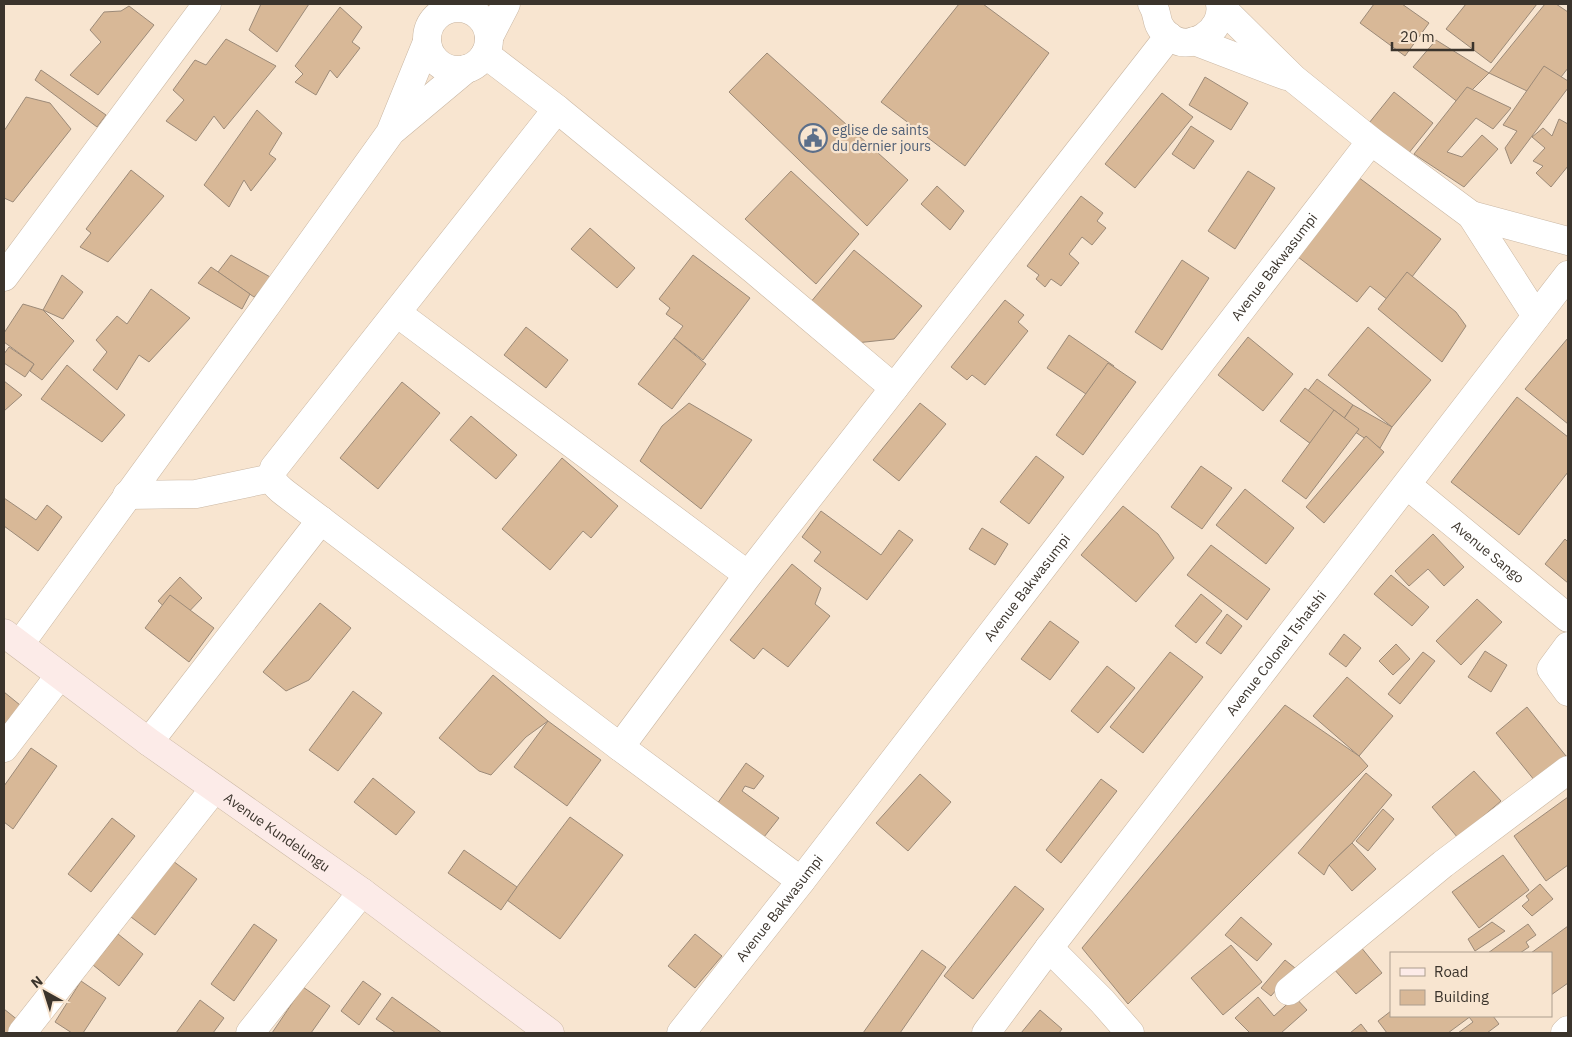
<svg xmlns="http://www.w3.org/2000/svg" width="1572" height="1037" viewBox="0 0 1572 1037" font-family="'IBM Plex Sans',sans-serif">
	<rect width="100%" height="100%" fill="#f8e5d0"/>
	<g fill="#d8b897" stroke="#9c8a78">
		<path d="M261 4H309L277 52 249 30Z"/>
		<path d="M959 4H983L1049 53 965 166 881 102Z"/>
		<path d="M1374 4H1402L1429 23 1405 56 1360 23Z"/>
		<path d="M1466 4H1537L1491 63 1446 29Z"/>
		<path d="M1545 4H1556L1568 12V68L1544 99 1489 73Z"/>
		<path d="M129 6 154 25 98 95 70 75 101 42 90 30 104 12 121 11Z"/>
		<path d="M340 7 362 27 352 42 360 48 337 78 330 70 316 95 295 82 303 74 295 66Z"/>
		<path d="M226 39 276 66 224 129 214 116 196 141 166 121 184 100 173 90 195 60 206 65Z"/>
		<path d="M1436 40 1489 73 1459 103 1413 67Z"/>
		<path d="M767 53 908 180 867 226 729 92Z"/>
		<path d="M1544 66 1568 81V88L1511 164 1505 148 1517 131 1503 125Z"/>
		<path d="M41 70 106 115 97 127 35 80Z"/>
		<path d="M1205 77 1248 103 1231 130 1189 105Z"/>
		<path d="M1467 87 1511 108 1493 129 1476 118 1447 152 1462 157 1482 135 1498 149 1464 187 1414 154Z"/>
		<path d="M1394 92 1433 123 1408 154 1369 123Z"/>
		<path d="M1162 93 1193 117 1135 188 1105 164Z"/>
		<path d="M26 97 50 103 71 129 13 202 4 198V131Z"/>
		<path d="M257 110 282 133 269 154 276 159 251 191 244 180 229 207 204 185Z"/>
		<path d="M1559 119 1568 124V166L1551 187 1536 173 1543 166 1533 161 1545 148 1532 137 1543 128 1552 136Z"/>
		<path d="M1191 126 1214 141 1194 169 1172 154Z"/>
		<path d="M131 170 164 196 108 262 80 247 91 233 86 229Z"/>
		<path d="M791 171 859 234 816 284 745 219Z"/>
		<path d="M1248 171 1275 188 1235 249 1208 231Z"/>
		<path d="M1358 177 1441 239 1392 303 1370 286 1357 302 1298 257Z"/>
		<path d="M937 186 964 211 950 230 921 204Z"/>
		<path d="M1081 196 1103 213 1097 221 1106 228 1092 245 1082 237 1069 254 1079 263 1061 286 1051 279 1045 287 1036 279 1039 275 1027 266Z"/>
		<path d="M590 228 635 268 617 288 571 249Z"/>
		<path d="M854 250 922 306 894 339 846 344 805 309Z"/>
		<path d="M231 255 272 278 254 297 218 272Z"/>
		<path d="M693 255 750 298 703 360 674 338 683 326 666 314 670 308 659 299Z"/>
		<path d="M1182 260 1209 278 1162 350 1135 332Z"/>
		<path d="M211 267 250 294 242 309 198 283Z"/>
		<path d="M1407 272 1456 312 1466 326 1442 362 1378 309Z"/>
		<path d="M62 275 83 292 63 319 43 310Z"/>
		<path d="M151 289 190 318 149 362 139 355 117 390 93 370 107 352 96 340 117 316 127 324Z"/>
		<path d="M1005 300 1024 315 1018 322 1028 331 985 385 972 375 967 380 951 367Z"/>
		<path d="M23 304 43 310 74 341 42 380 30 371 34 364 4 342V333Z"/>
		<path d="M526 327 568 360 546 388 504 355Z"/>
		<path d="M1368 327 1431 380 1392 427 1328 375Z"/>
		<path d="M1069 335 1114 366 1092 398 1047 368Z"/>
		<path d="M1248 337 1293 374 1263 411 1218 375Z"/>
		<path d="M674 338 706 364 672 409 638 384Z"/>
		<path d="M1568 338V424L1525 389Z"/>
		<path d="M9 347 34 364 25 377 4 363V354Z"/>
		<path d="M1108 363 1136 382 1083 455 1056 435Z"/>
		<path d="M67 365 125 415 102 442 41 399Z"/>
		<path d="M1317 379 1353 405 1341 423 1304 396Z"/>
		<path d="M4 381 22 395 4 411Z"/>
		<path d="M402 382 440 413 378 489 340 458Z"/>
		<path d="M1305 388 1343 417 1341 423 1319 450 1280 421Z"/>
		<path d="M1517 397 1568 437V472L1519 535 1451 482Z"/>
		<path d="M689 403 752 440 701 509 640 461 662 426Z"/>
		<path d="M920 403 946 424 899 481 873 460Z"/>
		<path d="M1353 405 1392 427 1380 448 1341 423Z"/>
		<path d="M1334 410 1359 429 1306 499 1282 481Z"/>
		<path d="M471 416 517 455 496 479 450 440Z"/>
		<path d="M1366 436 1384 452 1324 523 1306 507Z"/>
		<path d="M1036 456 1064 477 1029 524 1000 502Z"/>
		<path d="M562 458 618 506 591 538 583 531 550 570 502 529Z"/>
		<path d="M1201 466 1232 488 1202 529 1171 507Z"/>
		<path d="M1245 489 1294 528 1266 564 1216 525Z"/>
		<path d="M4 498 36 520 47 505 62 517 38 551 4 526Z"/>
		<path d="M1123 506 1158 534 1174 558 1136 602 1081 555Z"/>
		<path d="M821 511 881 555 899 530 913 540 867 600 814 561 821 552 802 537Z"/>
		<path d="M982 528 1008 544 995 565 969 549Z"/>
		<path d="M1433 534 1464 567 1444 586 1428 569 1409 586 1395 571Z"/>
		<path d="M1565 539 1568 542V583L1545 564Z"/>
		<path d="M1211 545 1270 589 1247 620 1187 575Z"/>
		<path d="M792 564 821 588 815 604 830 616 788 667 763 648 754 659 730 640Z"/>
		<path d="M1391 575 1429 607 1412 626 1374 594Z"/>
		<path d="M180 577 202 598 180 621 158 601Z"/>
		<path d="M1201 594 1222 611 1196 643 1175 626Z"/>
		<path d="M170 595 214 628 189 662 145 628Z"/>
		<path d="M1477 599 1502 622 1461 665 1436 641Z"/>
		<path d="M320 603 351 628 309 680 286 691 263 672Z"/>
		<path d="M1227 614 1242 626 1221 654 1206 643Z"/>
		<path d="M1050 621 1079 642 1050 680 1021 659Z"/>
		<path d="M1344 634 1361 648 1346 667 1329 654Z"/>
		<path d="M1396 644 1410 659 1393 675 1379 661Z"/>
		<path d="M1485 651 1507 665 1491 692 1468 677Z"/>
		<path d="M1170 652 1203 677 1143 753 1110 727Z"/>
		<path d="M1423 652 1435 661 1400 704 1388 694Z"/>
		<path d="M1107 666 1135 688 1098 733 1071 711Z"/>
		<path d="M493 675 548 721 526 737 491 775 479 771 439 738Z"/>
		<path d="M1347 677 1393 716 1359 756 1313 716Z"/>
		<path d="M353 691 382 713 338 771 309 750Z"/>
		<path d="M4 692 20 705 5 724 4 723Z"/>
		<path d="M1285 705 1359 756 1368 766 1128 1004 1082 948Z"/>
		<path d="M1527 707 1566 756 1535 781 1496 733Z"/>
		<path d="M548 721 601 760 567 806 514 767Z"/>
		<path d="M31 748 57 766 13 829 4 822V786Z"/>
		<path d="M746 763 764 776 754 789 745 786 742 791 779 818 764 837 717 804Z"/>
		<path d="M1474 771 1501 801 1458 838 1432 807Z"/>
		<path d="M1366 773 1392 795 1352 843 1329 865 1324 875 1298 853Z"/>
		<path d="M920 774 951 802 908 851 876 823Z"/>
		<path d="M373 778 415 812 396 835 354 802Z"/>
		<path d="M1101 779 1117 791 1061 863 1046 850Z"/>
		<path d="M1568 797V865L1546 881 1514 836Z"/>
		<path d="M1383 809 1394 819 1368 851 1356 841Z"/>
		<path d="M570 817 623 855 560 939 507 900Z"/>
		<path d="M112 818 135 836 91 892 68 874Z"/>
		<path d="M1352 843 1376 869 1352 891 1329 865Z"/>
		<path d="M464 850 517 887 501 910 448 873Z"/>
		<path d="M1503 855 1529 890 1479 928 1452 892Z"/>
		<path d="M173 861 197 879 155 935 131 917Z"/>
		<path d="M1540 884 1553 899 1532 916 1522 906 1529 900 1526 896Z"/>
		<path d="M1015 886 1044 909 973 999 944 976Z"/>
		<path d="M1241 917 1272 944 1257 961 1225 935Z"/>
		<path d="M1492 922 1505 931 1475 951 1468 939Z"/>
		<path d="M254 924 277 940 234 1001 211 984Z"/>
		<path d="M1528 924 1536 935 1526 942 1529 947 1520 953H1488Z"/>
		<path d="M1568 926V983L1551 995V953H1531Z"/>
		<path d="M118 934 143 954 119 986 93 965Z"/>
		<path d="M695 934 722 956 695 988 668 966Z"/>
		<path d="M1231 945 1262 982 1223 1015 1191 978Z"/>
		<path d="M1360 946 1382 973 1356 994 1333 968Z"/>
		<path d="M922 950 946 967 900 1033H863Z"/>
		<path d="M1285 960 1295 968 1271 996 1261 988Z"/>
		<path d="M81 981 106 998 83 1033H72L55 1022Z"/>
		<path d="M363 981 381 994 359 1025 341 1011Z"/>
		<path d="M303 987 330 1006 311 1033H272Z"/>
		<path d="M392 997 442 1033H396L376 1019Z"/>
		<path d="M1258 997 1274 1016 1295 997 1307 1010 1281 1033H1250L1235 1018Z"/>
		<path d="M200 1000 224 1018 213 1033H176Z"/>
		<path d="M4 1009 19 1021 8 1033H4Z"/>
		<path d="M1040 1010 1062 1029 1059 1033H1021Z"/>
		<path d="M1391 1011V1016H1471L1448 1033H1387L1378 1021Z"/>
		<path d="M1471 1016H1493L1499 1024 1487 1033H1458L1473 1022 1469 1017Z"/>
		<path d="M1361 1024 1368 1033H1350Z"/>
	</g>
	<g fill="none" stroke-linecap="round" stroke-linejoin="round">
		<defs>
			<g id="street">
				<path d="M1152 4C1160 16 1153 22 1167 35 1189 55 1225 31 1220 4"/>
				<path d="M1221 7 1294 79 1371 141 1471 215 1536 316"/>
				<circle cx="458" cy="39" r="31"/>
				<path d="M489 37 506 4"/>
				<path d="M1194 41 1286 76"/>
				<path d="M485 54 557 109 754 270 894 388"/>
				<path d="M557 109 274 468C269 480 276 486 285 493L620 747 801 881"/>
				<path d="M393 130 466 69"/>
				<path d="M1471 215 1568 241"/>
				<path d="M4 277 207 4"/>
				<path d="M397 313 748 575"/>
				<path id="s1" d="M1407 485 1568 618"/>
				<path d="M127 495 196 494 272 478"/>
				<path d="M20 644 268 303 390 133 427 42"/>
				<path d="M1568 646 1551 669 1568 692"/>
				<path d="M149 742 321 520"/>
				<path d="M620 747 748 575 1169 36"/>
				<path d="M4 748 60 675"/>
				<path d="M1049 948 1102 1001 1130 1033"/>
				<path d="M1289 991 1443 864 1568 770"/>
				<path d="M22 1033 214 789"/>
				<path d="M250 1033 362 892"/>
				<path id="s2" d="M681 1033 801 881 1371 141"/>
				<path id="s3" d="M986 1033 1049 948 1568 275"/>
				<path d="M1565 1033 1568 1030"/>
			</g>
			<g id="secondary">
				<path id="s4" d="M4 633 149 742 362 892 550 1033"/>
			</g>
		</defs>
		<use href="#street" stroke="#cab7a3" stroke-width="29"/>
		<use href="#secondary" stroke="#cab7a3" stroke-width="29"/>
		<use href="#street" stroke="#fff" stroke-width="28"/>
		<use href="#secondary" stroke="#fcebe8" stroke-width="28"/>
	</g>
	<defs>
		<symbol id="civic-ring" viewBox="-11 -11 22 22"><circle r="9.5" fill="#f8e5d0" stroke="#5c6f8a" stroke-width="1.5"/><path d="M-.6-6.5H3V-4.5H.6V-3L4-1V1h2V6H-6V1h2V-1L-.6-3ZM-1.2 2.5V6h2.4V2.5Z" fill="#5c6f8a"/></symbol>
	</defs>
	<g fill-rule="evenodd">
		<use href="#civic-ring" x="797" y="122" width="32" height="32"/>
	</g>
	<g text-anchor="middle" dominant-baseline="central" stroke-width="4.5" stroke-linejoin="round" paint-order="stroke">
		<g font-size="14" fill="#4e5e75" stroke="#f8e5d0" text-anchor="start">
			<text x="832" y="130">eglise de saints<tspan x="832" dy="16">du dernier jours</tspan></text>
		</g>
		<g font-size="14" fill="#3b342c" stroke="#f8e5d0">
			<text stroke="none"><textPath href="#s2" startOffset="969">Avenue Bakwasumpi</textPath></text>
			<text stroke="none"><textPath href="#s1" startOffset="105">Avenue Sango</textPath></text>
			<text stroke="none"><textPath href="#s2" startOffset="564">Avenue Bakwasumpi</textPath></text>
			<text stroke="none"><textPath href="#s3" startOffset="478">Avenue Colonel Tshatshi</textPath></text>
			<text stroke="none"><textPath href="#s4" startOffset="338">Avenue Kundelungu</textPath></text>
			<text stroke="none"><textPath href="#s2" startOffset="159">Avenue Bakwasumpi</textPath></text>
		</g>
	</g>
	<rect width="1572" height="1037" fill="none" stroke="#3b342c" stroke-width="10"/>
	<rect x="1390" y="952" width="162" height="65" fill="#f8e5d0" stroke="#ac9e8e"/>
	<rect x="1400" y="968" width="25" height="8" fill="#fcebe8" stroke="#ac9e8e"/>
	<text x="1434" y="977" font-size="15" fill="#3b342c">Road</text>
	<rect x="1400" y="990" width="25" height="15" fill="#d8b897" stroke="#ac9e8e"/>
	<text x="1434" y="1002" font-size="15" fill="#3b342c">Building</text>
	<g transform="translate(45 992) rotate(321)" stroke="#f8e5d0" stroke-width="4" paint-order="stroke">
	<path d="M0-4L9 19L0 12L-9 19Z" fill="#3b342c"/>
	<text y="-8" font-size="14" font-weight="bold" text-anchor="middle" fill="#3b342c">N</text>
	</g>
	<path d="M1392 42v8h81v-8" fill="none" stroke="#3b342c" stroke-width="2.5"/>
	<text x="1400" y="42" font-size="15" fill="#3b342c" stroke="#f8e5d0" stroke-width="4" paint-order="stroke">20 m</text>
</svg>
